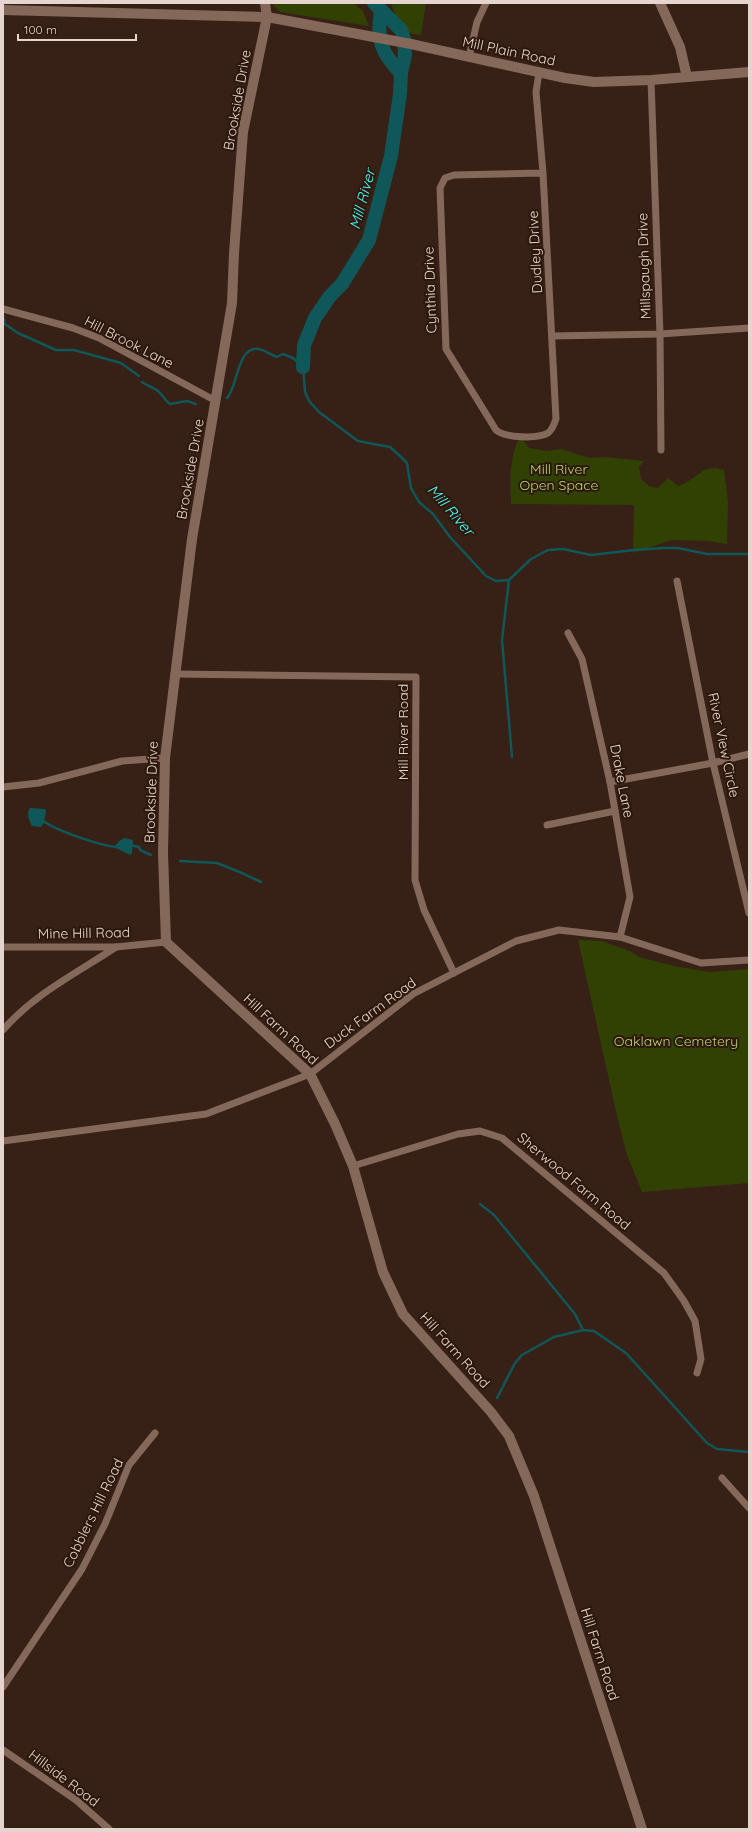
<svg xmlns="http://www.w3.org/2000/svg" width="752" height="1832" viewBox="0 0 752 1832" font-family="Quicksand,sans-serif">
	<rect width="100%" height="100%" fill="#372015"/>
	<g fill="#314104">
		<path d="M273 3H353L363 11 369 26 280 12 274 6Z"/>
		<path d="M391 3H426L421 35 408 33 395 14Z"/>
		<path d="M520 436 529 448 547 451 561 449 590 458 606 457 644 461 639 467 641 479 649 486 658 488 668 478 678 486C698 480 701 463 724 470L728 501 727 544 708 541 672 540 633 553 634 505 511 504C510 479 509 459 520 436Z"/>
		<path d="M578 940 602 941 632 952 639 957 674 966 709 972 749 969V1183L642 1192 627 1155 617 1116Z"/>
	</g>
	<g fill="#0f5758">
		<path d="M30 808 45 809 46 811 44 822 41 827 32 826C29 821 26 813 30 808Z"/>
		<path d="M125 838 133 840 132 853 130 855 114 847 119 841Z"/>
	</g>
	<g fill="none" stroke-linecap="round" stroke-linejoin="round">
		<g stroke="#0f5758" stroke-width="2.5">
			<path d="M3 316 5 324 18 333 56 350H74L121 363 139 376"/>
			<path d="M142 382C147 386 153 387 158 391 163 395 164 400 170 404L187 401 196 404"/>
			<path d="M227 398C238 387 237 345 259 349 266 351 271 355 277 357L283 354 293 358 303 367 305 392 309 401 319 412 358 441 390 447 399 455 407 463 411 488 419 502 433 514 450 537 486 576 496 581 509 580 531 559 548 550 563 549 591 555 634 550 664 548H678L707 554H749"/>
			<path d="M509 580 502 640 512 757"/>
			<path d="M42 820C54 830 101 846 117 847"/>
			<path d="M130 845 139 847 140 850 151 855"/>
			<path d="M180 861 217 863 242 873 261 882"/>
			<path d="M480 1204 494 1215 575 1314 583 1330"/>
			<path d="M497 1398 515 1363 522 1355 554 1337 583 1330 594 1331 626 1353 707 1443 717 1449 749 1452"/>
		</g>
		<g stroke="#0f5758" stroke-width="14">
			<path d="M381 11C376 39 381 53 401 73"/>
			<path d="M303 367 304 345 315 318 330 296 342 284 369 240 391 156 400 94 401 73 405 55 404 39 401 30 374 3"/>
		</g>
		<g stroke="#84695b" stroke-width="7">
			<path d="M469 57 477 22 486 3"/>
			<path d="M539 73 536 92 543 173 556 419C554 425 552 430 548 433 537 439 505 438 496 430L446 349 440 188 445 178 454 175 543 173"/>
			<path d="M651 80 660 334 661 450"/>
			<path d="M3 309 73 328 99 338 216 401"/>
			<path d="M552 336 660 334 749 328"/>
			<path d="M677 581 713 763 749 913"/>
			<path d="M568 633 582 659 610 782 630 897 620 937"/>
			<path d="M174 674 416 677 415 880 424 910 454 973"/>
			<path d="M610 782 713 763 749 754"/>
			<path d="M3 787 39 783 122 761 165 758"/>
			<path d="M547 825 615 811"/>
			<path d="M3 947H116L166 942"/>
			<path d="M3 1030C34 994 77 973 116 947"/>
			<path d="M3 1141 206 1114 310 1074 413 994 516 941 559 930 620 937 701 963 749 960"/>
			<path d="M353 1166 458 1134 480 1131 502 1138 664 1273 684 1301 695 1321 701 1359 697 1373"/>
			<path d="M722 1478 749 1508"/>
			<path d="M3 1687 82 1569 105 1524 129 1465 155 1433"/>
			<path d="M3 1750 76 1800 109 1829"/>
		</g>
		<g stroke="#84695b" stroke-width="10">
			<path d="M265 3 267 17 243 132 234 253 232 303 192 539 165 758 163 853 166 942 310 1074 335 1124 353 1166 383 1272 403 1314 491 1412 509 1436 534 1496 642 1829"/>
			<path d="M660 3 680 47 687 77"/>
			<path d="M3 10 267 17 411 44 565 78 594 82 651 80 749 72"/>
		</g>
	</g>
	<g text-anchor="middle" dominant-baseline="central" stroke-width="4" stroke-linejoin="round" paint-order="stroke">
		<g font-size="14" fill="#e5d5ce" stroke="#2d170b">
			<text transform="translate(509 51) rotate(12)">Mill Plain Road</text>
			<text transform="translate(237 100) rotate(-80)">Brookside Drive</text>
			<text transform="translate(535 252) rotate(-93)">Dudley Drive</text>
			<text transform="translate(644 266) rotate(-92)">Millspaugh Drive</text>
			<text transform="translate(430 290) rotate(-92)">Cynthia Drive</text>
			<text transform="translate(129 342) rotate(27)">Hill Brook Lane</text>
			<text transform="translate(190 469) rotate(-80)">Brookside Drive</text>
			<text transform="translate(403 732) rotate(-90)">Mill River Road</text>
			<text transform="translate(724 745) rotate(78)">River View Circle</text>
			<text transform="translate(622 781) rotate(79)">Drake Lane</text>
			<text transform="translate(151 792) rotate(-88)">Brookside Drive</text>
			<text transform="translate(84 933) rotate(-1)">Mine Hill Road</text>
			<text transform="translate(370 1013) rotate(-36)">Duck Farm Road</text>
			<text transform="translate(281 1029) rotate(43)">Hill Farm Road</text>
			<text transform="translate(574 1181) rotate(40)">Sherwood Farm Road</text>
			<text transform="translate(455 1350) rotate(48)">Hill Farm Road</text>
			<text transform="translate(93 1513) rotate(-64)">Cobblers Hill Road</text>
			<text transform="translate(600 1654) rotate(72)">Hill Farm Road</text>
			<text transform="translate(64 1778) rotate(37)">Hillside Road</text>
		</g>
		<g font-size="14" fill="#b6d86d" stroke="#2d170b">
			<text x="559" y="469">Mill River<tspan x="559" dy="16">Open Space</tspan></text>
			<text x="676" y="1041">Oaklawn Cemetery</text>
		</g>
		<g font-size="15" font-style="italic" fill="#47fcfe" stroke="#2d170b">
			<text transform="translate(362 199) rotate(-75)">Mill River</text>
			<text transform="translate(451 510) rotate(49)">Mill River</text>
		</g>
	</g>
	<rect width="752" height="1832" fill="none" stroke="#e5d5ce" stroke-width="8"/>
	<path d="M18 34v6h118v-6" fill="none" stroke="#e5d5ce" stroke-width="2"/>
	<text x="24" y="34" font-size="12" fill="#e5d5ce" stroke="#2d170b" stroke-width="3" paint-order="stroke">100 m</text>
</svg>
